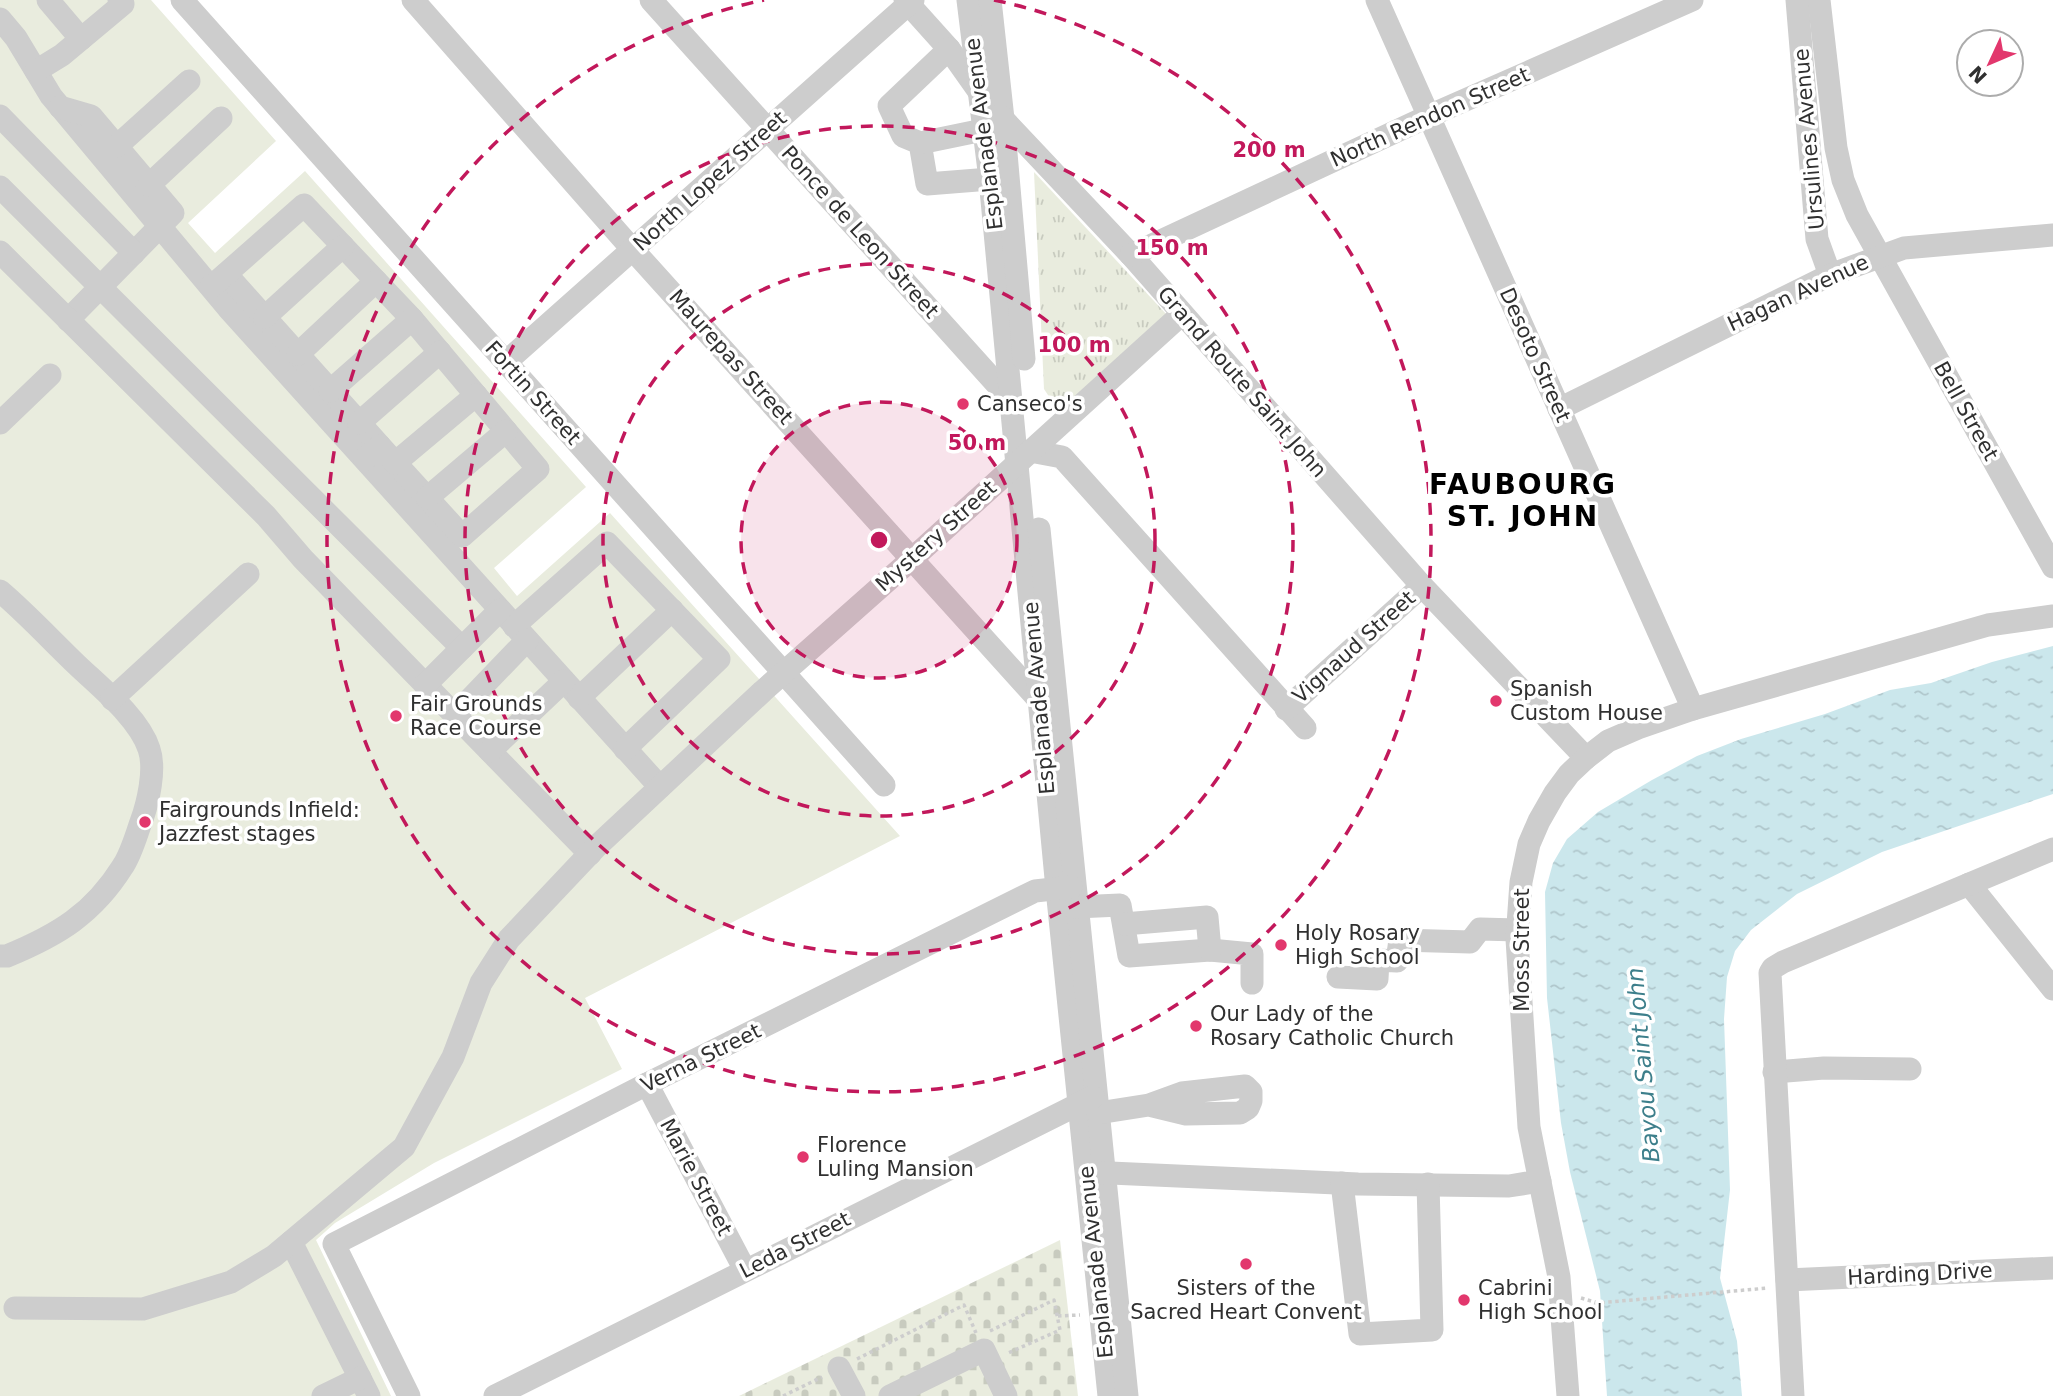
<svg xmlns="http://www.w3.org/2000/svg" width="2053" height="1396" viewBox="0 0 2053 1396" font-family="'DejaVu Sans',sans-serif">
	<defs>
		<pattern id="grass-tufts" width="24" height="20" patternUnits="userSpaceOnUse" patternTransform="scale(1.75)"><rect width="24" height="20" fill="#e9ecde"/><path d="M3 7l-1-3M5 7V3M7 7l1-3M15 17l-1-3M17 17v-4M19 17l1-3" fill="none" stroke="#c8cbbf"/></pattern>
		<pattern id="cemetery-stones" width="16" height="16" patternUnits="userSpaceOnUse" patternTransform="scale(1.75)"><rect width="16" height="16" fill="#e9ecde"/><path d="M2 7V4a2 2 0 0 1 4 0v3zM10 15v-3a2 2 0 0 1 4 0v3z" fill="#c8cbbf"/></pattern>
		<pattern id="water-ripples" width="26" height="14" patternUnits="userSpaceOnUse" patternTransform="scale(1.75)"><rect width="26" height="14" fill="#cbe7ec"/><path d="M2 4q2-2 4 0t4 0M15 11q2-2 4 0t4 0" fill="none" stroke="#afc6cb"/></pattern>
	</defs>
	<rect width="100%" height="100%" fill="#fff"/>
	<path fill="url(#grass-tufts)" d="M1034 172 1168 316 1059 412 1044 389Z"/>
	<path fill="url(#cemetery-stones)" d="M1060 1240 1078 1396H739Z"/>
	<path fill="#e9ecde" d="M0 0H151L276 141 188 223 215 253 305 171 586 487 494 568 517 596 610 513 900 836 585 998 622 1069 434 1163 335 1223 316 1240 391 1396H0Z"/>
	<path fill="url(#water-ripples)" d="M2053 646V794L1882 852 1797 894 1751 930 1735 951 1727 977 1724 1019 1730 1190 1720 1278 1737 1341 1742 1396H1607L1600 1291 1570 1172 1561 1123 1547 998 1545 892 1553 863 1567 839 1598 812 1652 780 1697 756 1741 739 1825 714 1890 690 1931 683 1992 662Z"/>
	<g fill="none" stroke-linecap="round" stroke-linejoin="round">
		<g stroke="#cdcdcd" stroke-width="3.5" stroke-dasharray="3.5 3.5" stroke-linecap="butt">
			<path d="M1581 1298 1598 1303 1768 1288"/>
			<path d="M1582 1314 1598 1303"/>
			<path d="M1058 1316 1080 1315"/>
			<path d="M990 1331 1054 1300 1060 1330 1006 1354"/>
			<path d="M857 1359 964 1305 976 1333"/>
			<path d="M783 1396 822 1377"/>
		</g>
		<g stroke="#cdcdcd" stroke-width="23">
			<path d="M48 0 81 39"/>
			<path d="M182 0 884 785"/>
			<path d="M413 0 633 250 1039 700H1042"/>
			<path d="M651 0 1012 401"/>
			<path d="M905 0 949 49 978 90"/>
			<path d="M968 0 990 179 1057 889 1109 1396"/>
			<path d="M990 0 1003 119 1024 359"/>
			<path d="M1377 0 1693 709"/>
			<path d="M1797 0 1817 239 1830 275"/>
			<path d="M1819 0 1836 148 1843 180 1857 215 2053 567"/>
			<path d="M0 19 16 38 51 96 228 308 660 787"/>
			<path d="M949 49 889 106 903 136 920 143 927 184 990 179"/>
			<path d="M36 71 62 55 123 4 119 0"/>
			<path d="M60 107 91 116 173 213 68 320"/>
			<path d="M0 116 134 253"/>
			<path d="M1000 116 1131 255 1422 586 1586 758"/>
			<path d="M920 143 983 130"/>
			<path d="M117 146 189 81"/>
			<path d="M149 185 221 118"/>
			<path d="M0 187 462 648"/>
			<path d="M0 252 266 516 303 559 590 854"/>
			<path d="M1131 255 1429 116 1692 0"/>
			<path d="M226 274 380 446"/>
			<path d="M211 287 304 205 412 319 538 469 462 536 380 446 365 459"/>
			<path d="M265 317 343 246"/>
			<path d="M298 354 376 281"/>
			<path d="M506 362 913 0"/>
			<path d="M330 391 412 319"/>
			<path d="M1559 409 1830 275 1904 248 2053 235"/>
			<path d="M0 423 50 375"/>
			<path d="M359 423 440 352"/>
			<path d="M1030 451 1062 457 1305 728"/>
			<path d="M395 463 476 395"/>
			<path d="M427 498 506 431"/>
			<path d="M1039 529 1127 1396"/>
			<path d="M0 591C27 614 51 640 77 665 100 687 139 718 149 749 156 769 148 803 141 822 136 836 131 854 123 866 93 914 58 935 7 956H0"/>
			<path d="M514 626 607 543 719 659 625 749"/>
			<path d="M425 685 500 610"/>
			<path d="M579 698 672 610"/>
			<path d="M112 699 248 574"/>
			<path d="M1286 709 1422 586"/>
			<path d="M455 715 527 640"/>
			<path d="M490 751 564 681"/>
			<path d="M1969 884 2053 989"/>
			<path d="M1076 907 1120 905 1129 956 1210 950 1252 954V983"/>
			<path d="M1124 924 1207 917 1210 950"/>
			<path d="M1338 977 1377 979 1378 960 1397 961 1400 940 1470 942 1480 929 1518 930"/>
			<path d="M1774 1072 1824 1068 1910 1069"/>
			<path d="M647 1084 745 1270"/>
			<path d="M1098 1113 1149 1105 1182 1093 1245 1086 1251 1092V1101L1248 1108 1240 1113 1186 1114 1149 1105"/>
			<path d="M1088 1172 1358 1184 1509 1186 1540 1181"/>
			<path d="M1342 1183 1360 1334 1432 1330 1428 1184"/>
			<path d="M291 1242 369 1396"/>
			<path d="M1787 1280 2053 1268"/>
			<path d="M15 1308 143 1309 231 1282 274 1256 404 1147 453 1057 481 983 509 939 596 847 763 691 913 558 1182 314"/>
			<path d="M839 1368 854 1396"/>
			<path d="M323 1396 360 1378"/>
			<path d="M409 1396 334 1244 647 1084 1035 891 1071 887"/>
			<path d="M495 1396 1093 1097"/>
			<path d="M890 1396 984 1350 1006 1396"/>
			<path d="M1568 1396 1559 1277 1529 1127 1517 939 1521 882 1529 844 1539 821 1555 793 1569 774 1586 758 1608 741 1638 728 1693 709 1988 625 2053 616"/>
			<path d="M1793 1396 1770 973 1773 968 1783 962 2053 849"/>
		</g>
	</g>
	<circle cx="879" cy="540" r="138" fill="#c2185b" fill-opacity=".12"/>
	<g fill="none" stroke="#c2185b" stroke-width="3.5" stroke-dasharray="12 9">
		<circle cx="879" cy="540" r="138"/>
		<circle cx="879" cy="540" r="276"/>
		<circle cx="879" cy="540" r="414"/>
		<path d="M994 0A552 552 0 1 1 764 0"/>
	</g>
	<g fill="#e2376d" stroke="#fff" stroke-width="2.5">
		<circle cx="963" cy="404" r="7"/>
		<circle cx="1496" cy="701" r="7"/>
		<circle cx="396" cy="716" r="7"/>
		<circle cx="145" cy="822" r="7"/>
		<circle cx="1281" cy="945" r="7"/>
		<circle cx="1196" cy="1026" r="7"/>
		<circle cx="803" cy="1157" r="7"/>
		<circle cx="1246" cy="1264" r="7"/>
		<circle cx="1464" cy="1300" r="7"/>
	</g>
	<g text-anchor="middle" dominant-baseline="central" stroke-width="7" stroke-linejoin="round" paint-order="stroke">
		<g font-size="21" fill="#303030" stroke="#fff">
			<text transform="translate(1430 117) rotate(-24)">North Rendon Street</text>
			<text transform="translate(984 134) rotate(-97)">Esplanade Avenue</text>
			<text transform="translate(1809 139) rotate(-95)">Ursulines Avenue</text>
			<text transform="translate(710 181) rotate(-42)">North Lopez Street</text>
			<text transform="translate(860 232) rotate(48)">Ponce de Leon Street</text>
			<text transform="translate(1798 293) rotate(-25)">Hagan Avenue</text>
			<text transform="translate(1535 355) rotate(66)">Desoto Street</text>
			<text transform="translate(731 357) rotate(48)">Maurepas Street</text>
			<text transform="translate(1242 382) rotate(49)">Grand Route Saint John</text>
			<text transform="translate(533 393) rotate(48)">Fortin Street</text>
			<text transform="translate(1966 411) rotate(61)">Bell Street</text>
			<text transform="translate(936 536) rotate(-42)">Mystery Street</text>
			<text transform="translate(1354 647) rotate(-42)">Vignaud Street</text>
			<text transform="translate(1039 698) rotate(-95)">Esplanade Avenue</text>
			<text transform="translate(1522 950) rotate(-90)">Moss Street</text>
			<text transform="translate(701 1058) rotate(-26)">Verna Street</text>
			<text transform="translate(696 1177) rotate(62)">Marie Street</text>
			<text transform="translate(795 1245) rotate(-27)">Leda Street</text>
			<text transform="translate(1096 1262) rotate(-96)">Esplanade Avenue</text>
			<text transform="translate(1920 1274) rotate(-3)">Harding Drive</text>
		</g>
		<g font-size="21" fill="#303030" stroke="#fff" text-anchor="start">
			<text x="977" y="404">Canseco's</text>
			<text x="1510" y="689">Spanish<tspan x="1510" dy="24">Custom House</tspan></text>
			<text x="410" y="704">Fair Grounds<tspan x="410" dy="24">Race Course</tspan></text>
			<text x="159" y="810">Fairgrounds Infield:<tspan x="159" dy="24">Jazzfest stages</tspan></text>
			<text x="1295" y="933">Holy Rosary<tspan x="1295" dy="24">High School</tspan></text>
			<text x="1210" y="1014">Our Lady of the<tspan x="1210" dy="24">Rosary Catholic Church</tspan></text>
			<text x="817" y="1145">Florence<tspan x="817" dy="24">Luling Mansion</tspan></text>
			<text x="1246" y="1288" text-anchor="middle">Sisters of the<tspan x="1246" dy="24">Sacred Heart Convent</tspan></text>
			<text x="1478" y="1288">Cabrini<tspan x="1478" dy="24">High School</tspan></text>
		</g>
		<g font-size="23" font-style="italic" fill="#3d7f8b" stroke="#fff">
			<text transform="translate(1643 1065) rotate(-95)">Bayou Saint John</text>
		</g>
		<g font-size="28" font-weight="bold" letter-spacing="2" fill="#000" stroke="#fff">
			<text x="1523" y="484">FAUBOURG<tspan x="1523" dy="32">ST. JOHN</tspan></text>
		</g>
	</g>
	<circle cx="879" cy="540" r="10" fill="#c2185b" stroke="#fff" stroke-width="3.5"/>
	<g font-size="21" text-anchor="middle" font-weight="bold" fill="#c2185b" stroke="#fff" stroke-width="7" stroke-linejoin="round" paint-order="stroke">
		<text x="1269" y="157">200 m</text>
		<text x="1172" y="255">150 m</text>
		<text x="1074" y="352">100 m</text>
		<text x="977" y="450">50 m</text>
	</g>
	<g transform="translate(1990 63) rotate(226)"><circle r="33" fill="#ffffff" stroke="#acacac" stroke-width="2"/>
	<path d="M0-5L12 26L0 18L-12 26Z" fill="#e2376d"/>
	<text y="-10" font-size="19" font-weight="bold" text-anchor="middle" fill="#303030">N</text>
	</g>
</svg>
